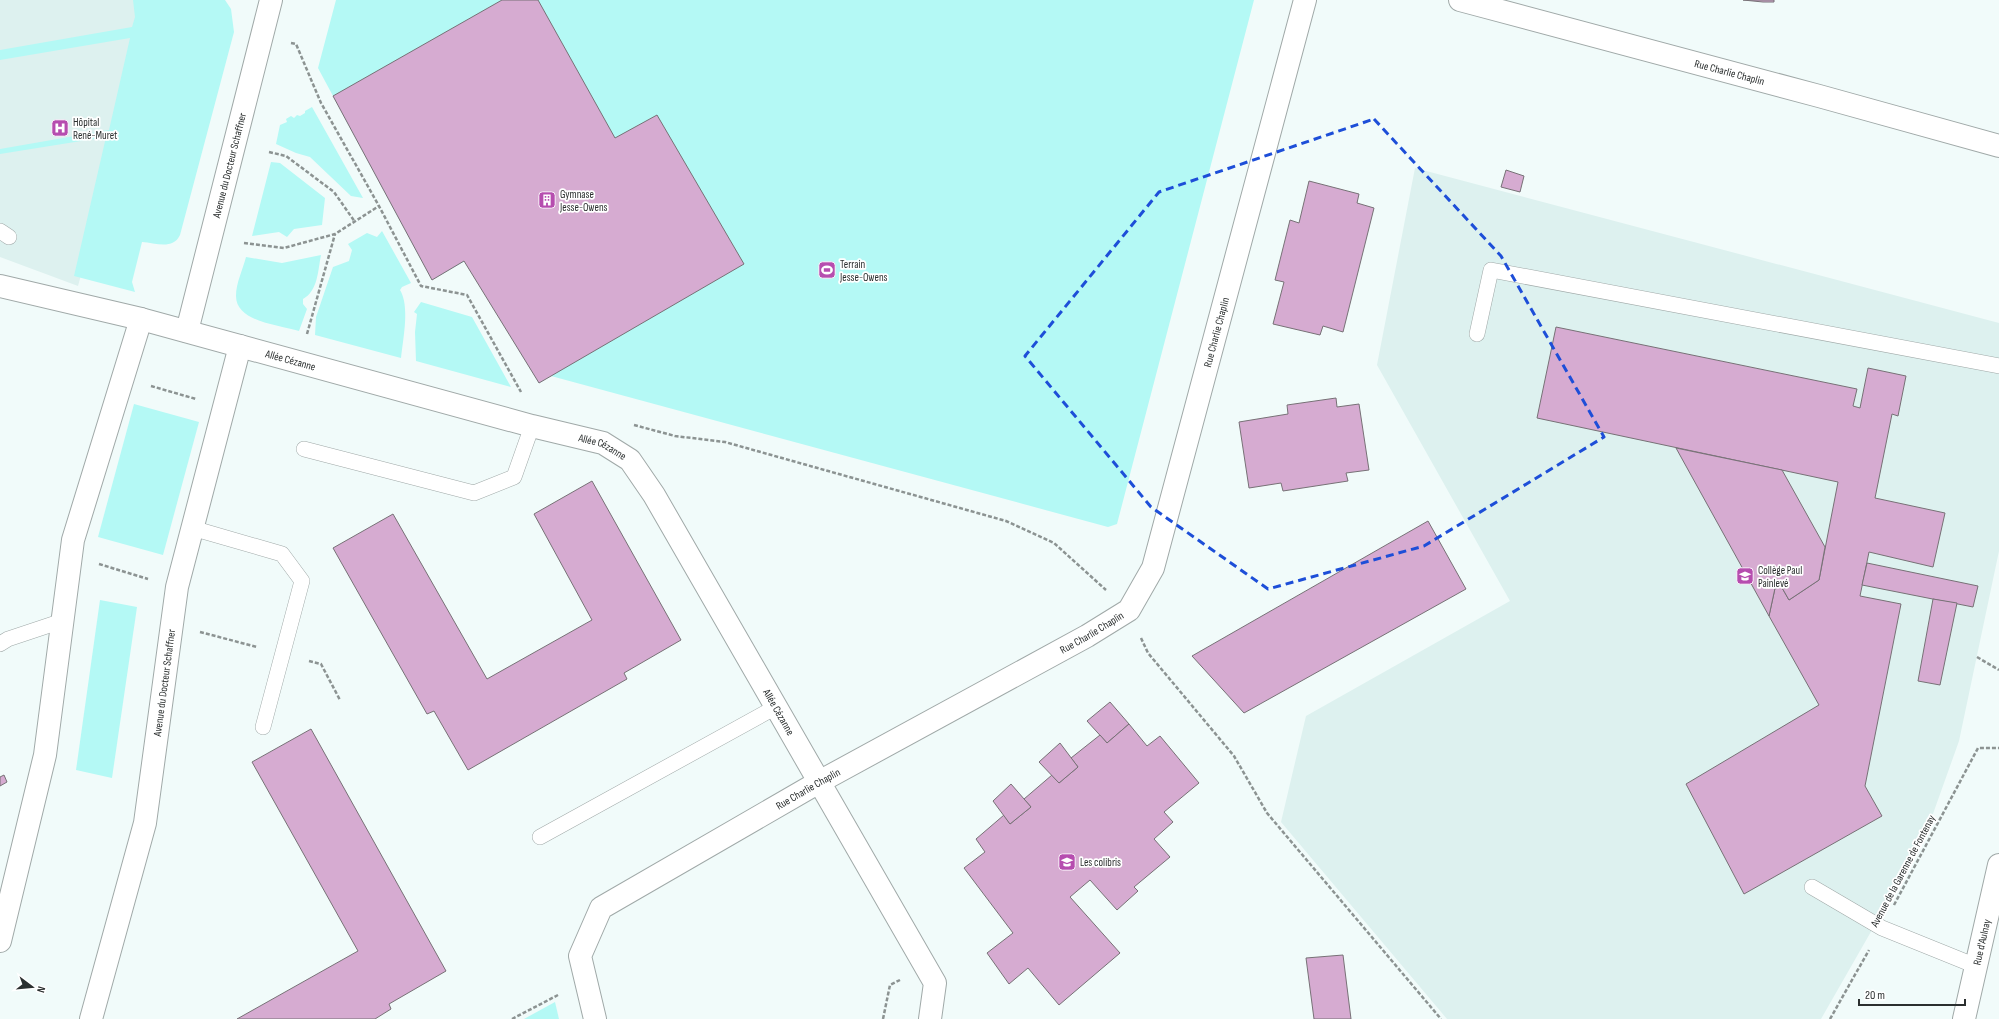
<svg xmlns="http://www.w3.org/2000/svg" width="1999" height="1019" viewBox="0 0 1999 1019" font-family="'Sofia Sans Condensed',sans-serif">
	<rect width="100%" height="100%" fill="#f1fbfa"/>
	<g fill="#ddf1ef">
		<path d="M0 0H156L78 286 0 257Z"/>
		<path d="M1415 168 1999 323V551L1959 741 1924 839 1821 1019H1447L1281 822 1306 716 1510 601 1377 365Z"/>
	</g>
	<g fill="#b4f9f5">
		<path d="M133 0H225L231 9 234 32 180 235C173 250 156 243 142 242L132 282 135 292 74 276 106 137 0 154V149L109 130 130 38 0 60V50L132 27 135 17Z"/>
		<path d="M336 0H1254L1117 524 1108 527 551 376 539 383 465 261 432 280 333 96 318 68Z"/>
		<path d="M312 107 363 198 351 196 310 157 296 153 276 144 280 125 287 122 286 119 291 116 294 118 297 115 300 116 305 113V111Z"/>
		<path d="M271 162 280 163 325 198 322 225 294 229 287 237 279 232 252 236Z"/>
		<path d="M382 231 411 283 402 287 400 290C410 306 403 339 401 358L315 335 316 317 333 267 349 261 352 250 348 244 367 233 377 237Z"/>
		<path d="M321 255C318 270 318 291 303 299V304L307 309 299 331C279 325 236 322 236 296 236 283 243 269 246 257L282 263Z"/>
		<path d="M421 302 472 317 511 387 416 361 415 332 417 314 414 312Z"/>
		<path d="M134 404 199 422 163 555 98 537Z"/>
		<path d="M100 600 137 607 112 778 76 770Z"/>
		<path d="M555 1002 559 1019H524Z"/>
	</g>
	<g fill="#d6abd1" stroke="#777176">
		<path d="M502 0H538L615 138 657 115 744 264 539 383 464 261 432 280 333 96Z"/>
		<path d="M1743 0H1774V2H1763Z"/>
		<path d="M1506 170 1524 176 1520 192 1501 187Z"/>
		<path d="M1309 181 1359 194 1357 203 1374 208 1343 332 1323 326 1320 335 1273 324 1284 282 1275 280 1290 220 1299 223Z"/>
		<path d="M1556 327 1857 389 1853 406 1860 408 1868 368 1906 376 1898 416 1892 414 1875 498 1945 513 1933 567 1869 552 1860 596 1901 604 1865 786 1882 816 1744 894 1686 784 1819 705 1769 616 1777 579 1789 600 1819 580 1838 482 1537 418Z"/>
		<path d="M1336 398 1337 407 1359 404 1369 470 1346 473 1348 481 1283 491 1281 483 1249 488 1239 422 1288 414 1287 405Z"/>
		<path d="M1676 448 1782 470 1825 547 1819 580 1789 600 1777 579 1769 616Z"/>
		<path d="M592 481 681 640 624 673 627 679 468 770 434 711 427 714 333 548 393 514 487 679 592 620 534 514Z"/>
		<path d="M1428 521 1466 589 1244 713 1192 656Z"/>
		<path d="M1867 563 1978 586 1973 607 1862 585Z"/>
		<path d="M1933 599 1957 603 1940 685 1918 681Z"/>
		<path d="M1110 702 1129 724 1107 743 1087 721Z"/>
		<path d="M1129 724 1147 746 1160 736 1199 783 1164 812 1173 822 1154 839 1170 857 1134 887 1138 891 1117 910 1090 880 1070 897 1120 953 1059 1005 1028 968 1009 984 987 953 1013 933 964 868 985 852 976 839 1004 815 1010 824 1031 807 1024 799 1052 775 1059 783 1078 767 1071 758 1100 735 1107 743Z"/>
		<path d="M311 729 446 971 389 1004 391 1009 375 1019H237L358 951 252 762Z"/>
		<path d="M1060 743 1078 767 1059 783 1039 762Z"/>
		<path d="M4 775 7 782 0 786V777Z"/>
		<path d="M1011 784 1031 807 1010 824 993 801Z"/>
		<path d="M1343 955 1351 1019H1314L1306 958Z"/>
	</g>
	<g fill="none" stroke-linecap="round" stroke-linejoin="round">
		<defs>
			<g id="service">
				<path d="M0 231 9 237"/>
				<path d="M1477 334 1491 270 1999 366"/>
				<path d="M304 449 474 493 514 477 532 426"/>
				<path d="M192 528 282 554 302 581 263 727"/>
				<path d="M0 644 8 639 62 621"/>
				<path d="M540 837 776 707"/>
				<path d="M1812 887 1882 928 1976 966"/>
			</g>
			<g id="minor">
				<path id="s1" d="M1460 0 1819 96 1999 146"/>
				<path id="s2" d="M0 286 141 319 532 426 603 443 630 460 654 495 935 983 930 1019"/>
				<path id="s3" d="M187 331 271 0"/>
				<path d="M0 941 45 755 73 540 141 319"/>
				<path id="s4" d="M91 1019 145 823 177 587 240 346"/>
				<path id="s5" d="M595 1019 580 956 601 908 819 782 1087 636 1129 610 1153 568 1305 0"/>
			</g>
			<g id="secondary">
				<path id="s6" d="M1964 1019 1999 865"/>
			</g>
		</defs>
		<use href="#service" stroke="#a0a9a8" stroke-width="16"/>
		<use href="#minor" stroke="#a0a9a8" stroke-width="24"/>
		<use href="#secondary" stroke="#a0a9a8" stroke-width="24"/>
		<g stroke="#8c9392" stroke-width="2.5" stroke-dasharray="4 2" stroke-linecap="butt">
			<path d="M291 43 296 44 321 103 379 206 421 286 467 295 521 392"/>
			<path d="M269 152 286 156 334 192 355 222"/>
			<path d="M244 243 284 248 335 234 379 206"/>
			<path d="M307 334 335 234"/>
			<path d="M151 386 196 399"/>
			<path d="M634 425 675 436 725 442 1006 521 1054 543 1106 590"/>
			<path d="M99 564 148 579"/>
			<path d="M200 632 257 647"/>
			<path d="M1141 638 1148 653 1234 756 1267 813 1441 1019"/>
			<path d="M1977 657 1999 670"/>
			<path d="M309 661 321 664 340 700"/>
			<path d="M1894 905 1978 748H1999"/>
			<path d="M512 1019 558 995"/>
			<path d="M883 1019 890 985 900 980"/>
			<path d="M1830 1019 1869 950"/>
		</g>
		<use href="#service" stroke="#fff" stroke-width="15"/>
		<use href="#minor" stroke="#fff" stroke-width="22"/>
		<use href="#secondary" stroke="#fff" stroke-width="22"/>
	</g>
	<path fill="none" stroke="#1d4ed8" stroke-width="3" stroke-dasharray="8 5" stroke-linejoin="round" d="M1374 119 1501 256 1604 437 1424 546 1268 589 1151 507 1025 356 1159 192Z"/>
	<defs>
		<symbol id="hospital-square" viewBox="-11 -11 22 22"><rect x="-9" y="-9" width="18" height="18" rx="4" fill="#b64daf" stroke="#fff"/><path d="M-5-5h3v3.5h4V-5h3V5h-3V1.5h-4V5h-3Z" fill="#fff"/></symbol>
		<symbol id="building-square" viewBox="-11 -11 22 22"><rect x="-9" y="-9" width="18" height="18" rx="4" fill="#b64daf" stroke="#fff"/><path d="M-4-6H4V6H1V3H-1V6H-4ZM-2.5-4.3h1.7v1.8h-1.7ZM.8-4.3h1.7v1.8H.8ZM-2.5-1h1.7V.8h-1.7ZM.8-1h1.7V.8H.8Z" fill="#fff"/></symbol>
		<symbol id="stadium-square" viewBox="-11 -11 22 22"><rect x="-9" y="-9" width="18" height="18" rx="4" fill="#b64daf" stroke="#fff"/><path d="M0-5a6.5 5 0 1 0 0 10a6.5 5 0 1 0 0-10ZM-3.5-1.8h7v3.6h-7Z" fill="#fff"/></symbol>
		<symbol id="school-square" viewBox="-11 -11 22 22"><rect x="-9" y="-9" width="18" height="18" rx="4" fill="#b64daf" stroke="#fff"/><path d="M0-5L7-2L0 1L-7-2ZM-4 1L0 2.5L4 1V4Q0 6-4 4Z" fill="#fff"/></symbol>
	</defs>
	<g fill-rule="evenodd">
		<use href="#hospital-square" x="50" y="118" width="20" height="20"/>
		<use href="#building-square" x="537" y="190" width="20" height="20"/>
		<use href="#stadium-square" x="817" y="260" width="20" height="20"/>
		<use href="#school-square" x="1735" y="566" width="20" height="20"/>
		<use href="#school-square" x="1057" y="852" width="20" height="20"/>
	</g>
	<g text-anchor="middle" dominant-baseline="central" stroke-width="3.5" stroke-linejoin="round" paint-order="stroke">
		<g font-size="11" fill="#2b2f2f" stroke="#fff">
			<text stroke="none"><textPath href="#s1" startOffset="279">Rue Charlie Chaplin</textPath></text>
			<text stroke="none"><textPath href="#s3" startOffset="171">Avenue du Docteur Schaffner</textPath></text>
			<text stroke="none"><textPath href="#s5" startOffset="1016">Rue Charlie Chaplin</textPath></text>
			<text stroke="none"><textPath href="#s2" startOffset="300">Allée Cézanne</textPath></text>
			<text stroke="none"><textPath href="#s2" startOffset="624">Allée Cézanne</textPath></text>
			<text stroke="none"><textPath href="#s5" startOffset="680">Rue Charlie Chaplin</textPath></text>
			<text stroke="none"><textPath href="#s4" startOffset="345">Avenue du Docteur Schaffner</textPath></text>
			<text stroke="none"><textPath href="#s2" startOffset="948">Allée Cézanne</textPath></text>
			<text stroke="none"><textPath href="#s5" startOffset="356">Rue Charlie Chaplin</textPath></text>
			<text transform="translate(1903 871) rotate(-62)">Avenue de la Garenne de Fontenay</text>
			<text stroke="none"><textPath href="#s6" startOffset="79">Rue d'Aulnay</textPath></text>
		</g>
		<g font-size="11" fill="#2b2f2f" stroke="#fff" text-anchor="start">
			<text x="73" y="122">Hôpital<tspan x="73" dy="13">René-Muret</tspan></text>
			<text x="560" y="194">Gymnase<tspan x="560" dy="13">Jesse-Owens</tspan></text>
			<text x="840" y="264">Terrain<tspan x="840" dy="13">Jesse-Owens</tspan></text>
			<text x="1758" y="570">Collège Paul<tspan x="1758" dy="13">Painlevé</tspan></text>
			<text x="1080" y="862">Les colibris</text>
		</g>
	</g>
	<g transform="translate(32 987) rotate(106)" stroke="#ffffff" stroke-width="3" paint-order="stroke">
	<path d="M0-3L7 15L0 10L-7 15Z" fill="#2b2f2f"/>
	<text y="-6" font-size="11" font-weight="bold" text-anchor="middle" fill="#2b2f2f">N</text>
	</g>
	<path d="M1859 999v6h106v-6" fill="none" stroke="#2b2f2f" stroke-width="2"/>
	<text x="1865" y="999" font-size="12" fill="#2b2f2f" stroke="#ffffff" stroke-width="3" paint-order="stroke">20 m</text>
</svg>
